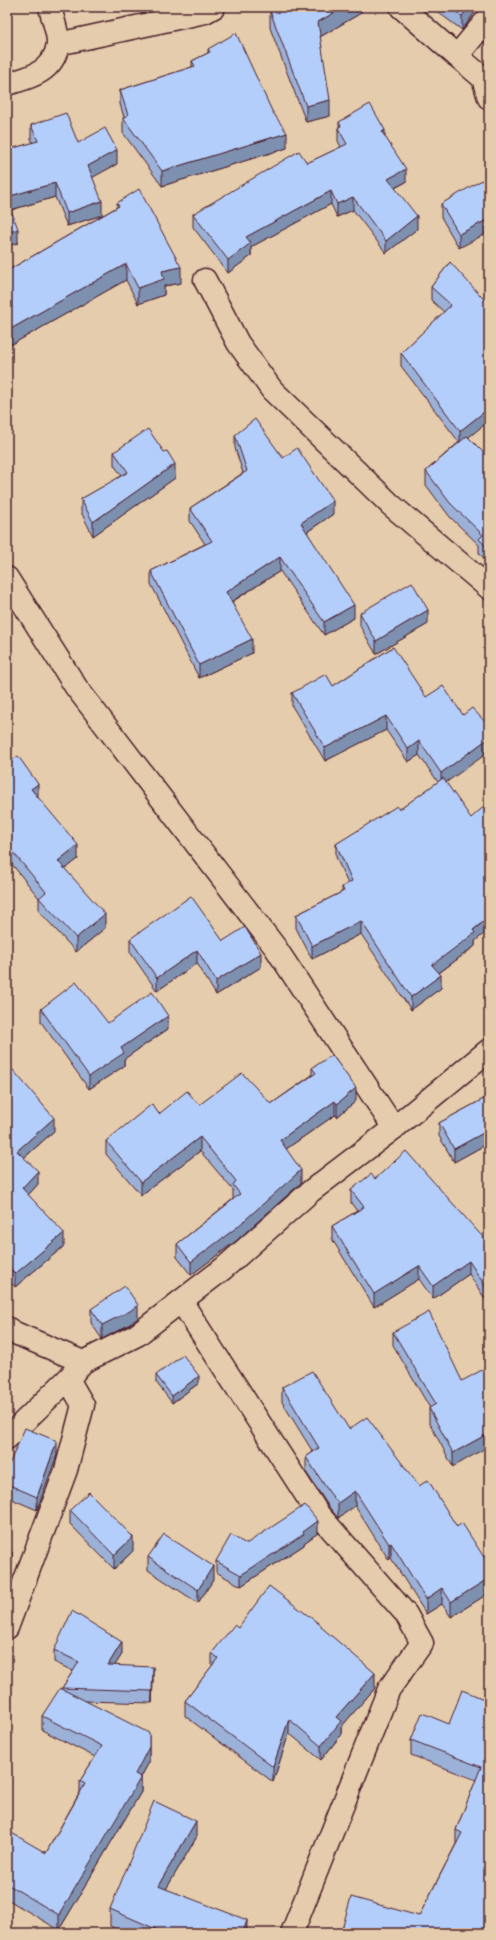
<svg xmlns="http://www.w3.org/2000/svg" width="496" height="1940" viewBox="0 0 496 1940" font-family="Delius,sans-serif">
	<rect width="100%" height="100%" fill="#e4ccac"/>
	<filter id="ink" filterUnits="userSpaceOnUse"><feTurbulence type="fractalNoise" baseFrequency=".025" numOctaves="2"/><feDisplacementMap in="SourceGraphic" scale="8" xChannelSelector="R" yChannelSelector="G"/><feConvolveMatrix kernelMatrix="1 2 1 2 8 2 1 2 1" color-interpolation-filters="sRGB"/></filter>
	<g filter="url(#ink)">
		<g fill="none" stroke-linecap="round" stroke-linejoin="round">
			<defs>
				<g id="minor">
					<path d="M401 7 457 56"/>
					<path d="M489 17 457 56 483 78 489 98"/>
					<path d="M58 44 205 12 214 7"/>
					<path d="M7 84C29 78 54 72 58 44 59 35 52 17 50 7"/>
					<path d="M205 280 238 343 272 390 391 505 489 588"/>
					<path d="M7 578 76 687 275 947 394 1128"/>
					<path d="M181 1301 319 1515 406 1614 422 1643 389 1689 292 1933"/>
					<path d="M7 1328 15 1333 83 1362"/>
					<path d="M7 1438 68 1379 83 1362 137 1335 181 1301 224 1268 311 1191 394 1128 489 1050"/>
					<path d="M7 1628 66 1470 83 1405 68 1379"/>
				</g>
			</defs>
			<use href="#minor" stroke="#4a1f2b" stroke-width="25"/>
			<use href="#minor" stroke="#e4ccac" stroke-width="22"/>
		</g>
		<g fill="#9bb1d8" stroke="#4a1f2b">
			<path d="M361 7V13L320 37 330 116 306 122 270 28V11Z"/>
			<path d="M431 7H478V8L462 30Z"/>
			<path d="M208 49 272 111 287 148 162 186 123 133V118L124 117 120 104V90L192 67V61L208 53Z"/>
			<path d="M339 122 385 137 406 182 395 188 417 229 386 253 353 210 337 217 331 204 251 247V256L228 273 193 227V214L307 163 341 147 338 141V128L339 127Z"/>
			<path d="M31 125 78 143 117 164 92 177 102 215 67 226 55 197 11 210 18 243 7 246V150L33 143 31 139Z"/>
			<path d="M489 192 459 248 441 217V204Z"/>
			<path d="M117 203 181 283 164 286V295L138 304 126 280 7 347V271L117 207Z"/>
			<path d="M450 262 469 438 489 458V564L479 553V545L450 517 426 485V471L459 442 401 366V353L444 312 431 300V287Z"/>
			<path d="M235 435 283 458 333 514 307 532 354 618 324 635 280 571 232 602 252 653 199 678 151 584V571L205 544 190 521V508L243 473 235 448Z"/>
			<path d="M114 452 175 478 93 536 81 512V499L122 476 114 465Z"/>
			<path d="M360 613 428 624 376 654 360 626Z"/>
			<path d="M393 647 446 783 475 941V946L439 973 441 988 411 1010 361 934 312 959 296 928V915L342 892V887L348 884 336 857V844L399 810 438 782 419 755 408 762 386 730 325 761 292 706V693L333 686Z"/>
			<path d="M7 764 38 798 78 859 65 869 105 928 76 952 39 911V898L7 858Z"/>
			<path d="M130 939 223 941 261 967 216 995 197 963 157 991 130 952Z"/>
			<path d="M41 1009 108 1023 168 1029 124 1059V1066L89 1089 41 1022Z"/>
			<path d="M7 1063 54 1131 24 1158 38 1184 28 1195 64 1246 15 1287 7 1278Z"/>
			<path d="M312 1068 356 1101 337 1117 335 1115 286 1149 301 1183 236 1241 191 1275 177 1257V1244L233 1199V1190L200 1151 141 1195 106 1154V1141L159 1114 199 1105 271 1104 312 1075Z"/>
			<path d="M489 1096V1153L485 1145 454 1162 439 1136V1123Z"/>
			<path d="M375 1179 489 1244V1305L469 1274 433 1299 419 1279 374 1307 332 1239V1226L357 1211 351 1203V1190Z"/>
			<path d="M91 1309 138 1318 130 1324 102 1339 91 1323Z"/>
			<path d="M393 1332 462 1381 453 1467 429 1422V1408H430L393 1345Z"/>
			<path d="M156 1375 199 1383 172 1403 156 1382Z"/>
			<path d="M282 1387 349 1429 419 1486 457 1527 489 1565V1593L451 1617 442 1604 426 1614 391 1558 389 1560 355 1506 338 1518 329 1507 306 1472V1457L313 1452 282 1402Z"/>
			<path d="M57 1455 37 1510 7 1497V1469Z"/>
			<path d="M70 1510 133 1551 114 1569 70 1524Z"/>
			<path d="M318 1533 304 1543V1545L241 1586 216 1572V1561L246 1544Z"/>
			<path d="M148 1557 213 1580 198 1603 148 1570Z"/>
			<path d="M238 1628H322L375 1688 341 1727V1735L321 1760 289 1733 273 1782 185 1716V1701L212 1666V1653Z"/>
			<path d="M54 1650 122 1654 115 1665 153 1679 152 1703 86 1701 149 1747V1762L141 1777V1792L59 1930 7 1899V1837L46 1853 80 1792V1781L95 1757 42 1730V1716L62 1689V1688L73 1671 54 1662Z"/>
			<path d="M489 1701V1933H341L419 1916 456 1844V1830L476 1780 411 1755V1740L449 1724Z"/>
			<path d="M196 1838 166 1889 247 1933H125L110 1926V1909Z"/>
		</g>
		<g fill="#7e90b0" stroke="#4a1f2b">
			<path d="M84 7H103L84 12Z"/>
			<path d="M344 7H361V13L318 38V22Z"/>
			<path d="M469 7H478V8L462 30V16Z"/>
			<path d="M330 100V116L306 122V106Z"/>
			<path d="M385 130V143L382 132Z"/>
			<path d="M287 133V148L162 186V171Z"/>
			<path d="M117 150V164L88 180V166Z"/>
			<path d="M406 169V182L388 191V179Z"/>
			<path d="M55 183V197L7 211V197Z"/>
			<path d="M331 191V204L251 247V256L228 273V260L246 237Z"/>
			<path d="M353 197V210L337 217V204Z"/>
			<path d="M102 201V215L67 226V213Z"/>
			<path d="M417 216V229L386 253V241Z"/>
			<path d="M489 219V232L459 248V234Z"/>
			<path d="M18 229V243L7 246V233Z"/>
			<path d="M126 264V280L7 347V331Z"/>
			<path d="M181 267V283L164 286V295L138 304V288L162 271Z"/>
			<path d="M489 408V421L460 444V431Z"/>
			<path d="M175 464V478L93 536V522Z"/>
			<path d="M333 501V514L301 536V523Z"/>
			<path d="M280 557V571L226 605V592Z"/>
			<path d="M354 605V618L324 635V622Z"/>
			<path d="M428 610V624L376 654V641Z"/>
			<path d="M252 639V653L199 678V665Z"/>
			<path d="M386 716V730L325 761V748Z"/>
			<path d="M489 738V752L441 786V773Z"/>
			<path d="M419 741V755L408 762V749Z"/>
			<path d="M38 784V798L31 789Z"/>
			<path d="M78 845V859L58 875V861Z"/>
			<path d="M105 914V928L76 952V938Z"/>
			<path d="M489 917V930L475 941V946L432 978V965Z"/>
			<path d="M361 921V934L312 959V946Z"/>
			<path d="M197 950V963L157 991V978Z"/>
			<path d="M261 953V967L216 995V981Z"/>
			<path d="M441 975V988L411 1010V997Z"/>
			<path d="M168 1016V1029L124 1059V1066L89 1089V1076L121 1048Z"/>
			<path d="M356 1088V1101L337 1117V1104Z"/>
			<path d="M335 1101V1115L280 1153V1140Z"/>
			<path d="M54 1118V1131L17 1164V1151Z"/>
			<path d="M485 1132V1145L454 1162V1149Z"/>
			<path d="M200 1137V1151L141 1195V1182Z"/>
			<path d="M301 1170V1183L236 1241 191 1275V1262Z"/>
			<path d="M38 1171V1184L22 1202V1188Z"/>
			<path d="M64 1233V1246L15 1287V1274Z"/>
			<path d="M469 1261V1274L433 1299V1286Z"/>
			<path d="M419 1266V1279L374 1307V1294Z"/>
			<path d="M138 1305V1318L130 1324 102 1339V1325Z"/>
			<path d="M199 1376V1383L172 1403V1396Z"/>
			<path d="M489 1433V1446L453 1467V1453Z"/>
			<path d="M57 1441V1455L37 1510V1497Z"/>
			<path d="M355 1491V1506L338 1518V1503Z"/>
			<path d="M11 1512V1524L7 1534V1522Z"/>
			<path d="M318 1521V1533L304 1543V1545L241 1586V1575Z"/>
			<path d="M133 1537V1551L114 1569V1555Z"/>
			<path d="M391 1543V1558L389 1560V1544Z"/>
			<path d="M12 1552V1564L7 1575V1562Z"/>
			<path d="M213 1566V1580L198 1603V1590Z"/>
			<path d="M489 1578V1593L451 1617V1602Z"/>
			<path d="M442 1588V1604L426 1614V1599Z"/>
			<path d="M122 1642V1654L108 1677V1665Z"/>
			<path d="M153 1667V1679L152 1703V1691Z"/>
			<path d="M375 1673V1688L341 1727V1735L321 1760V1746L336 1717Z"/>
			<path d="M289 1719V1733L273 1782V1767Z"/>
			<path d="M149 1733V1762L141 1777V1792L59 1930V1915Z"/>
			<path d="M196 1821V1838L158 1903V1886Z"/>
			<path d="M489 1883V1898L485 1891Z"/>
			<path d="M247 1920V1933H243Z"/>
		</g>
		<g fill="#b4cefb" stroke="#4a1f2b">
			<path d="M277 7H344L318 22 330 100 306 106 270 11Z"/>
			<path d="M449 7H469L462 16Z"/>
			<path d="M236 33 272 111 287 133 162 171 123 118 128 115 120 90 195 66 192 61 210 52 208 49Z"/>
			<path d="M370 104 385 130 382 132 406 169 388 179 417 216 386 241 353 197 337 204 331 191 246 237 251 243 228 260 193 214 299 151 307 163 347 144 338 128 341 126 339 122Z"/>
			<path d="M66 113 78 143 105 128 117 150 88 166 102 201 67 213 55 183 7 197V150L38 141 31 125Z"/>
			<path d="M482 180 489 192V219L459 234 441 204Z"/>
			<path d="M139 189 181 267 162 271 164 279 138 288 126 264 7 331V271L119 206 117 203Z"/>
			<path d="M7 199 18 229 7 233Z"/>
			<path d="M450 262 489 305V408L460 431 401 353 451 305 431 287Z"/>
			<path d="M255 419 283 458 297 448 333 501 301 523 354 605 324 622 280 557 226 592 252 639 199 665 151 571 212 541 190 508 247 471 235 435Z"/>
			<path d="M148 429 164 452 167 451 175 464 93 522 81 499 128 472 114 452Z"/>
			<path d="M467 436 489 458V550L479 539 483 535 450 503 426 471Z"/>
			<path d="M412 582 428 610 376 641 360 613Z"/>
			<path d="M393 647 426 697 443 686 463 715 472 708 489 726V738L441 773 419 741 408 749 386 716 325 748 292 693 326 674 333 686Z"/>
			<path d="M18 756 38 784 31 789 78 845 58 861 105 914 76 938 39 898 46 892 7 845V764Z"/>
			<path d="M443 778 471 818 489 802V917L473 930 475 933 432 965 441 975 411 997 361 921 312 946 296 915 344 891 342 887 352 881 336 844 397 806 399 810Z"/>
			<path d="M191 896 223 941 245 927 261 953 216 981 197 950 157 978 130 939Z"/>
			<path d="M76 982 108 1023 152 992 168 1016 121 1048 124 1053 89 1076 41 1009Z"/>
			<path d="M332 1055 356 1088 337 1104 335 1101 280 1140 301 1170 236 1228 191 1262 177 1244 240 1194 233 1185 236 1181 200 1137 141 1182 106 1141 152 1104 159 1114 187 1091 199 1105 242 1073 271 1104 316 1073 312 1068Z"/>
			<path d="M7 1063 54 1118 17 1151 38 1171 22 1188 64 1233 15 1274 7 1265Z"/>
			<path d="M489 1096V1140L485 1132 454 1149 439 1123Z"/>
			<path d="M406 1151 489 1244V1292L469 1261 433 1286 419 1266 374 1294 332 1226 364 1207 351 1190 371 1174 375 1179Z"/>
			<path d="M125 1286 138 1305 130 1311 102 1325 91 1309Z"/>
			<path d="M429 1312 462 1381 489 1366V1433L453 1453 429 1408 436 1404 393 1332Z"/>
			<path d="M183 1355 199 1376 172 1396 156 1375Z"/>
			<path d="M312 1371 349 1429 367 1417 419 1486 428 1480 457 1527 462 1523 489 1565V1578L451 1602 442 1588 426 1599 391 1543 389 1544 355 1491 338 1503 329 1492 306 1457 319 1448 282 1387Z"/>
			<path d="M25 1428 57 1441 37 1497 7 1484V1469Z"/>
			<path d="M89 1492 133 1537 114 1555 70 1510Z"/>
			<path d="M305 1505 318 1521 303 1532 304 1534 241 1575 216 1561 231 1535 246 1544Z"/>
			<path d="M7 1511 11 1512 7 1522Z"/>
			<path d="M164 1534 213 1566 198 1590 148 1557Z"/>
			<path d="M7 1550 12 1552 7 1562Z"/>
			<path d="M269 1586 322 1626 321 1627 375 1673 336 1717 341 1721 321 1746 289 1719 273 1767 185 1701 218 1658 212 1653 234 1625 238 1628Z"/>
			<path d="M72 1611 122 1642 108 1665 153 1667 152 1691 62 1688 79 1662 54 1650Z"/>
			<path d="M60 1688 149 1733V1747L135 1774 141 1777 59 1915 7 1884V1837L10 1832 46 1853 85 1784 80 1781 102 1746 42 1716Z"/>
			<path d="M462 1690 489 1701V1883L485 1891H489V1933H341L351 1897 419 1916 462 1833 456 1830 481 1767 411 1740 422 1713 449 1724Z"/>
			<path d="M154 1801 196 1821 158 1886 247 1920 243 1933H165L110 1909Z"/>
		</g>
	</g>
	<rect width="496" height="1940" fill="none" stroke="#e4ccac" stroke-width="24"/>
	<rect x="12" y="12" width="472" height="1916" fill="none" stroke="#4a1f2b" stroke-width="1.5" filter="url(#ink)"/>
</svg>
